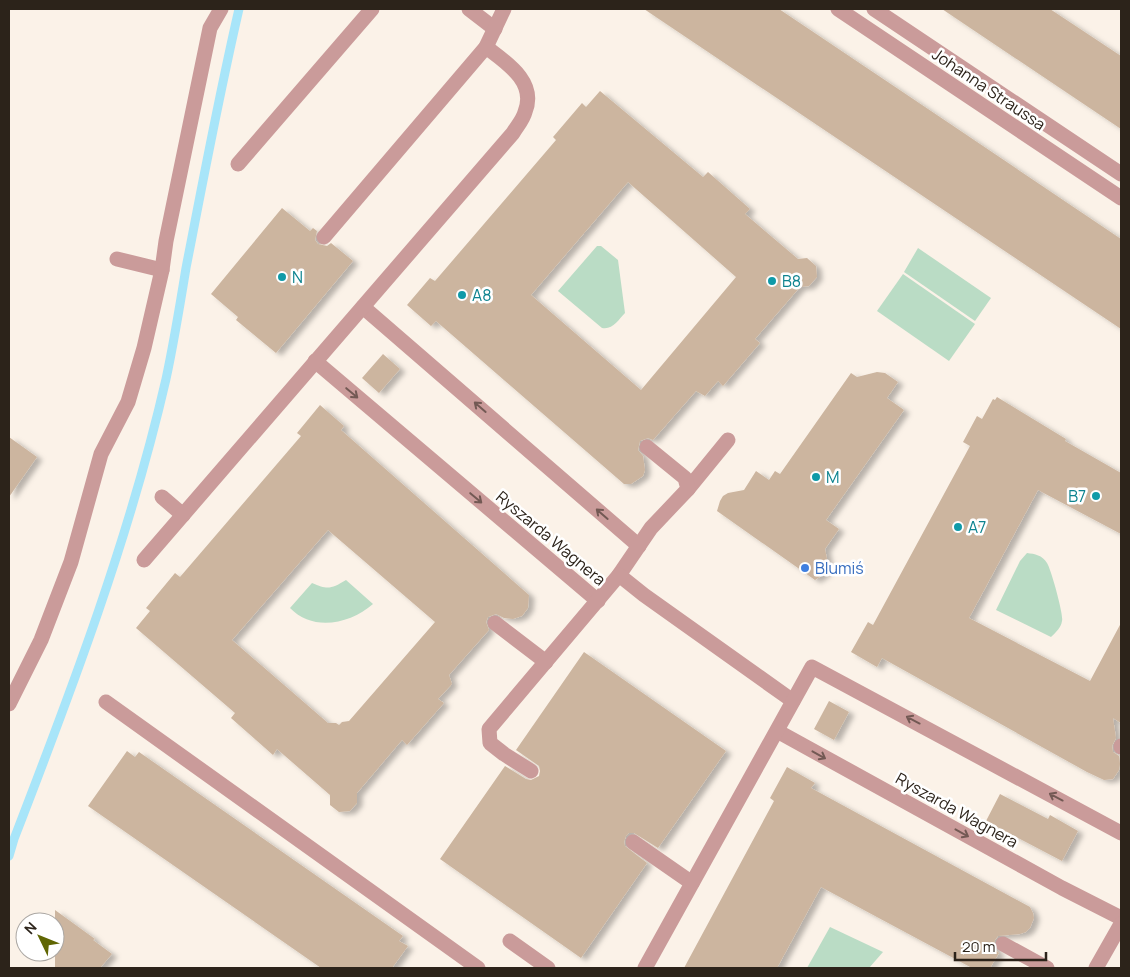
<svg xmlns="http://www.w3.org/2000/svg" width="1130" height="977" viewBox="0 0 1130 977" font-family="Manrope,sans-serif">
	<defs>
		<filter id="shadow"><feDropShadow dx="5.5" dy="3" stdDeviation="2.5" flood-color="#0004"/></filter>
	</defs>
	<rect width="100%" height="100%" fill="#fbf2e8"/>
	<g fill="#badcc5">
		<path d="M597 246H601L618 260 625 313C618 320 613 330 602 328L558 291Z"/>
		<path d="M918 248 991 298 975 321 904 272Z"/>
		<path d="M903 274 975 324 949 361 877 311Z"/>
		<path d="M1027 553C1035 554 1042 555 1047 563 1051 569 1064 616 1062 621 1061 628 1056 632 1051 637L996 610 1020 561Z"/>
		<path d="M346 580 373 604C350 624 313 632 290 608L312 583C328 590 331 589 346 580Z"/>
		<path d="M830 927 883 952 869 968H807Z"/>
	</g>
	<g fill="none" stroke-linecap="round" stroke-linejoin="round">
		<path stroke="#a8e5f9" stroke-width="9" d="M9 856 14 839C72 689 130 536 166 379 174 342 180 305 186 268 203 181 219 95 239 9"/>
	</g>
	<g fill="#ccb59f" fill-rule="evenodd" filter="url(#shadow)">
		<path d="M644 9H779L931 111 1121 239V329Z"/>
		<path d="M942 9H1050L1121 56V129Z"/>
		<path d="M600 91 703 177 708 172 750 209 745 214 798 259 807 258 816 266 817 277 809 286 800 287 755 339 760 343 723 386 718 381 705 396 696 391 653 440 648 438 640 441 638 450 643 456 645 470 643 476 631 484H624L436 321 431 326 407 305 430 278 435 281 556 140 553 137 582 103 586 107ZM628 182 736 277 641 390 531 295Z"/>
		<path d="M282 208 310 231 313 228 317 231 315 240 318 244 327 246 331 243 353 261 276 353 236 320 238 317 211 294Z"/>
		<path d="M383 354 400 369 379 393 362 378Z"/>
		<path d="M877 372 885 373 898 382 887 398 904 410 826 520 839 529 825 549 828 564 827 569 824 574 815 580 717 511 720 501 723 496 728 493 744 490 756 471 769 480 775 471 780 474 851 373 857 377Z"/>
		<path d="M997 397 1066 439 1065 441 1121 473V534L1038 490 969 618 1090 681 1121 623V723L1113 718 1116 738 1112 746 1113 752 1119 756 1120 764 1119 770 1113 779 1104 780 1087 772 882 658 877 667 851 652 868 622 873 625 970 446 963 442 977 416 982 419 993 399 995 400Z"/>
		<path d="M320 405 344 426 341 430 529 595 528 608 522 616 513 619 504 618 496 614 488 617 486 622 489 630 449 675 452 684 438 699 444 703 407 745 402 740 357 793V803L350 811 339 812 330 805V795L277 749 273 755 231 718 235 713 136 628 150 611 146 608 175 573 180 577 301 436 297 433ZM328 530 435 622 349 721 342 722 339 725 336 723H328L232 640Z"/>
		<path d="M9 437 37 457 9 497Z"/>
		<path d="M584 652 726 751 658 848 634 833H629L626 836 624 842 625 846 647 863 581 958 440 859 505 766 526 779 531 780 539 776 540 771 539 766 516 750Z"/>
		<path d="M829 701 849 712 834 740 814 729Z"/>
		<path d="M127 751 135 757 139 752 403 936 399 941 408 946 392 968H321L88 806Z"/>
		<path d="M787 767 815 783 811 788 1030 907 1033 913 1034 918 1030 928 1026 932 1020 934 998 936 995 940 994 945 995 949 999 953 990 968H972L821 887 777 968H684L774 801 770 798Z"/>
		<path d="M1000 794 1048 819 1050 815 1078 831 1062 861 986 821Z"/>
		<path d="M55 910 95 939 93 940 112 954 100 968H55Z"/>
	</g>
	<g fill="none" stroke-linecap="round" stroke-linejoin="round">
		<g stroke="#ca9b9a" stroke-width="15">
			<path d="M469 9 495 29"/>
			<path d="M838 9 1121 198"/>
			<path d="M874 9 1121 174"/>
			<path d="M238 164 372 9"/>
			<path d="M324 237 486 47 504 9"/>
			<path d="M117 259 162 270"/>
			<path d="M363 307 639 546"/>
			<path d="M315 361 598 601"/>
			<path d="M688 489 728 440"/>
			<path d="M162 497 183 515"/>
			<path d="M144 560 513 133C517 126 523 120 525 112 537 82 507 63 486 47"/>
			<path d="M619 575 651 528 688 489 685 478 647 447"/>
			<path d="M495 623 546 662"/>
			<path d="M106 702 478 968"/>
			<path d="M9 704 41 640 71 562 101 454 128 402 144 348 162 270 166 241 210 28 221 9"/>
			<path d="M777 731 1062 888 1121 918"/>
			<path d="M1121 746V747"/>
			<path d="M531 771 504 754 490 743 489 729 619 575 644 595 793 701"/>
			<path d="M633 842 692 883"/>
			<path d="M510 941 548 968"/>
			<path d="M1003 944 1047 968"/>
			<path d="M645 968 812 667 1121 833"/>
			<path d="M1096 968 1121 924"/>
		</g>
	</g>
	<defs><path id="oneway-shaft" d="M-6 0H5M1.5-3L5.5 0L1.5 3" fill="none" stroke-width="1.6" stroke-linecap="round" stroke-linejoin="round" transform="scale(1.25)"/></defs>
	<g stroke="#735954">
		<use href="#oneway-shaft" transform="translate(352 393) rotate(40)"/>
		<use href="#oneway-shaft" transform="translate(480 407) rotate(-139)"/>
		<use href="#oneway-shaft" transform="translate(476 498) rotate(40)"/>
		<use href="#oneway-shaft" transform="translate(602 514) rotate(-139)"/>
		<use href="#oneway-shaft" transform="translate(913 720) rotate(-152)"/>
		<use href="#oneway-shaft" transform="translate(819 755) rotate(29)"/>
		<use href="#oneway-shaft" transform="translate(1056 797) rotate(-152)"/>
		<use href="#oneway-shaft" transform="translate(962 833) rotate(29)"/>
	</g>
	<g fill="#0f9aa8" stroke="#fff" stroke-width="2">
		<circle cx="282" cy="277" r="5"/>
		<circle cx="772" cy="281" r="5"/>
		<circle cx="462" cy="295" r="5"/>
		<circle cx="816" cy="477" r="5"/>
		<circle cx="1096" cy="496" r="5"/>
		<circle cx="958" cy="527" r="5"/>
	</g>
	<circle fill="#3f7fe0" stroke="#fff" stroke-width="2" cx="805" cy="568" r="5"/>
	<g text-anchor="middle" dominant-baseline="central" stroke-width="5" stroke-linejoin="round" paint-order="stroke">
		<g font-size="16" fill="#2c231a" stroke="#fff">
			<text transform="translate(989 89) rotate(34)">Johanna Straussa</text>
			<text transform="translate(551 538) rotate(40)">Ryszarda Wagnera</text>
			<text transform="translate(957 810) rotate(29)">Ryszarda Wagnera</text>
		</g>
		<g font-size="16" fill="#0d838f" stroke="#fff" text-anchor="start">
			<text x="292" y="277">N</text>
			<text x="782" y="281">B8</text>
			<text x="472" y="295">A8</text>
			<text x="826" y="477">M</text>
			<text x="1086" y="496" text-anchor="end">B7</text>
			<text x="968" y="527">A7</text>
		</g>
		<g font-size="16" fill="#366cbe" stroke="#fff" text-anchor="start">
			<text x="815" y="568">Blumiś</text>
		</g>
	</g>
	<rect width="1130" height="977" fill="none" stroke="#2c231a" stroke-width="20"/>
	<g transform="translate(40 937) rotate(313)"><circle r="24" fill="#ffffff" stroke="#aba7a3"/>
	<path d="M0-4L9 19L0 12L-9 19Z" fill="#606603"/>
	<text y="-8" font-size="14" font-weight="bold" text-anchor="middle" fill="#2c231a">N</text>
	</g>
	<path d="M955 952v8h91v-8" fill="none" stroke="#2c231a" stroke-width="2.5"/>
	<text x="962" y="952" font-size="15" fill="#2c231a" stroke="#ffffff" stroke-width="4" paint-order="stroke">20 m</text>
</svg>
